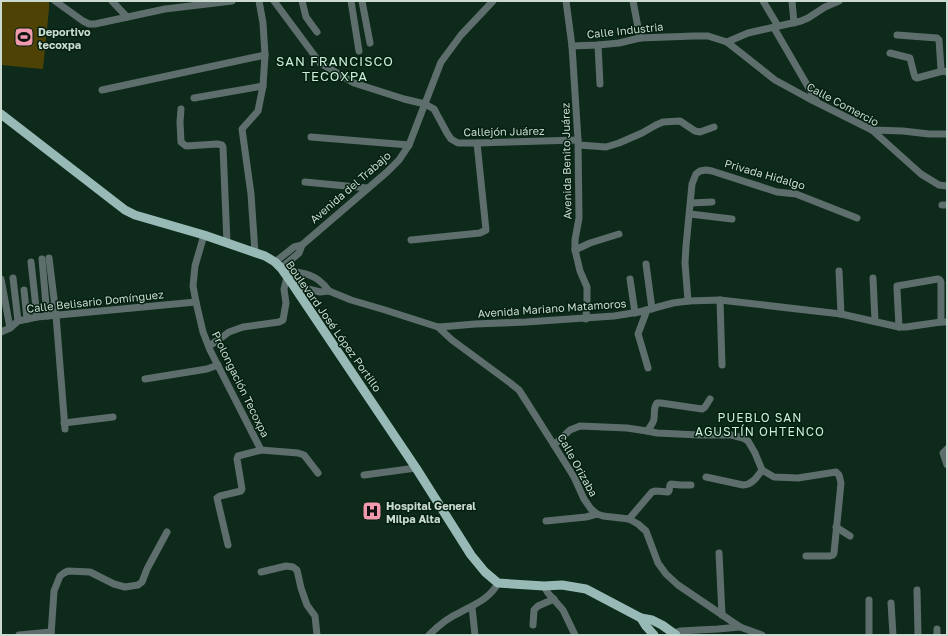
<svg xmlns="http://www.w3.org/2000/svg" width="948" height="636" viewBox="0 0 948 636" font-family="'Golos Text',sans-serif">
	<rect width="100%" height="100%" fill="#0d2a1a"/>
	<path fill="#4e4204" d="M1 1H49V9L43 69 1 65Z"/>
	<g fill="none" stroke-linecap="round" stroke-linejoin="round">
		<g stroke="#5d6e6c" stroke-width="7">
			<path d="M55 1 83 21 89 24H95L165 9 232 1"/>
			<path d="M112 1 127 17"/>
			<path d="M274 1 320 63 354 83 404 99 425 104 434 109 447 133 451 139 458 143H477L578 140"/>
			<path d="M302 1 306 17 317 32"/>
			<path d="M351 1 359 51"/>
			<path d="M362 1 370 43"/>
			<path d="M566 1 572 46 578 140 579 218 575 240V250L580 271 587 287V301L586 319"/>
			<path d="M633 1 640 38"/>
			<path d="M763 1 778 26"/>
			<path d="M792 1 794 23"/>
			<path d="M774 28 817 102"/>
			<path d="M897 35 937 38 939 40 941 69 943 71 947 72"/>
			<path d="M727 42 748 33 801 21 808 18 825 7 839 1"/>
			<path d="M598 45 600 84"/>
			<path d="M572 46 598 45 619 43 640 38 694 36H708L727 42 775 80 808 98 872 130 892 148 921 174 939 185 947 186"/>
			<path d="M890 53 910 58 914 74 915 77 917 78 943 71"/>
			<path d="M102 90 265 55"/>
			<path d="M194 98 263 86"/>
			<path d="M181 109 180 122 181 142 186 146 217 144 222 145 223 147 227 243"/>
			<path d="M872 130 903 131 929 134H947"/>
			<path d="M311 137 409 145"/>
			<path d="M579 145 606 147 619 143 642 133 656 125 663 122 680 121 695 131 700 132 714 127"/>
			<path d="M305 182 367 188"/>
			<path d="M691 203 712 202"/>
			<path d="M942 205H947"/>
			<path d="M690 214 732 219"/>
			<path d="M204 235 195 266 193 286 196 302 203 332 210 350 261 450"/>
			<path d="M411 240 480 233 486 230 477 143"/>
			<path d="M575 250 590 243 619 234"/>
			<path d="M255 253 251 194 242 129 258 111 263 86 265 55 263 23 259 1"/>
			<path d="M49 258 56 315 65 429"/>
			<path d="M42 259 47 316"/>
			<path d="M31 262 37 317"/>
			<path d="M275 262 294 247 302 245 387 172 399 160 409 145 441 62 461 35 493 1"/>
			<path d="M646 264 652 309"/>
			<path d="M281 268 299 253 302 245"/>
			<path d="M284 271C303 272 317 274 329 291"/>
			<path d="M839 271 841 314"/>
			<path d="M13 278 18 321"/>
			<path d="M873 278 875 321"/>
			<path d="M1 279 10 328"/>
			<path d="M630 279 635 313"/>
			<path d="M293 285 320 292 329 291 351 300 385 310 438 327 452 326 475 324 526 322 614 316 639 312 673 303 688 301 720 300 841 314 899 327H906L941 322H947"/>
			<path d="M24 290 27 319"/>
			<path d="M720 300 722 365"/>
			<path d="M688 301 685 263 686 246 692 184 696 174 700 171 706 170 712 171 777 192 796 194 857 218"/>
			<path d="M647 310 638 334 639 337 648 368"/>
			<path d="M438 327 452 340 509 382 519 390 528 404 554 445 574 477 584 499 591 509 597 514 603 516 629 519 638 524 646 531 658 563 666 574 678 585 740 627 762 635"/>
			<path d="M899 327 897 289V286L938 279 940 280 941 282V322"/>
			<path d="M1 332 10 328 18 321 37 317 196 302"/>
			<path d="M209 346 221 338 229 332 243 327 279 322 283 320 286 303 284 289 287 277"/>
			<path d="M145 379 207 369 218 365"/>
			<path d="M64 423 113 417"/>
			<path d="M647 431C650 427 653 424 654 419 655 413 653 408 657 403H661L702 409 705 407 710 399"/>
			<path d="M554 445 570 430 580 426 627 428 647 431 657 433 699 435H731L743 438 748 441 755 453 762 470 774 477 798 478 836 472 839 475 841 483 834 553 833 555 830 556H806"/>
			<path d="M947 449 943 453 947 465"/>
			<path d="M364 475 416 468"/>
			<path d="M706 477 743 485C752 485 757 477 762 470"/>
			<path d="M629 519 652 492 656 491 668 492 669 491 670 485 671 484 680 485H691"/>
			<path d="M546 521 586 517 597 514"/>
			<path d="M836 527 850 536"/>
			<path d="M228 545 217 498 220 496 241 491 242 489 237 459 238 456 261 450 298 453 304 455 318 473"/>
			<path d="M719 553 722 615"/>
			<path d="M261 572 286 566 293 567 297 570 301 588 307 605 315 616 317 635"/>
			<path d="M544 586 548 593 563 610 575 635"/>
			<path d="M917 590 918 635"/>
			<path d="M869 600V635"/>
			<path d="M891 603 893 635"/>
			<path d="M472 607 475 635"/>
			<path d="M533 625 534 610 538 606 554 599"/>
			<path d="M937 629V635"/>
			<path d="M674 633 680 631 718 629 740 627"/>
			<path d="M19 635 51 632"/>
			<path d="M51 635 54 591 60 576 64 573 68 571 90 572 114 584 125 587 138 585 142 582 147 569 167 532"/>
			<path d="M429 635C438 626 447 618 459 613 473 605 490 599 498 583"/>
		</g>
		<g stroke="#97bab6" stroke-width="9">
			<path d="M1 114 125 210 135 215 204 235 265 256 275 262 281 268 293 285 416 468 471 555 485 572 498 583 544 586 562 585 586 589 641 618 652 620 662 625 676 635"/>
			<path d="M641 618 646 626 654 635"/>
		</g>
	</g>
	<defs>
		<symbol id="stadium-square" viewBox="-11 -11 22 22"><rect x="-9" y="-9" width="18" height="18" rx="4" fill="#f29aad" stroke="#042011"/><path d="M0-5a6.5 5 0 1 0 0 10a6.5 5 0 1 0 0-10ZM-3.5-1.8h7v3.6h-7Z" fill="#111"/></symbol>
		<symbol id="hospital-square" viewBox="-11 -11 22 22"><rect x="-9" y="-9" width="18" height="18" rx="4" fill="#f29aad" stroke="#042011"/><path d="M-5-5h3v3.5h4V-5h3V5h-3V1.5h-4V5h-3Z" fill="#111"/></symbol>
	</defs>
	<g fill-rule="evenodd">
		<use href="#stadium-square" x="13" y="26" width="22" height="22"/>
		<use href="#hospital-square" x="361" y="500" width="22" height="22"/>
	</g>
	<g text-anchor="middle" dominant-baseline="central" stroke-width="3" stroke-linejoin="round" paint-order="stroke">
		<g font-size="11" fill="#cadad0" stroke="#042011">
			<text transform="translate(625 30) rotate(-6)">Calle Industria</text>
			<text transform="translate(843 104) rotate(28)">Calle Comercio</text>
			<text transform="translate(504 131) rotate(-1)">Callejón Juárez</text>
			<text transform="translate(566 161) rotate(-91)">Avenida Benito Juárez</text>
			<text transform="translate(765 174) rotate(16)">Privada Hidalgo</text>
			<text transform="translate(350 187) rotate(-41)">Avenida del Trabajo</text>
			<text transform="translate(95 301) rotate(-6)">Calle Belisario Domínguez</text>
			<text transform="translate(552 308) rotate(-4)">Avenida Mariano Matamoros</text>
			<text transform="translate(334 326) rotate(55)">Boulevard José López Portillo</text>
			<text transform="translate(241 384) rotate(64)">Prolongación Tecoxpa</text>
			<text transform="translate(578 465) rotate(61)">Calle Orizaba</text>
		</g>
		<g font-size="11" font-weight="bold" fill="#cadad0" stroke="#042011" text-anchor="start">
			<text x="38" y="31">Deportivo<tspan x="38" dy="13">tecoxpa</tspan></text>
			<text x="386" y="505">Hospital General<tspan x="386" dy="13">Milpa Alta</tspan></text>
		</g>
		<g font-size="12" letter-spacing="1" fill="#ccedd8" stroke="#042011">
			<text x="760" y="417">PUEBLO SAN<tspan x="760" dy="14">AGUSTÍN OHTENCO</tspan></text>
		</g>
		<g font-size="13" letter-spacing="1" fill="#ccedd8" stroke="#042011">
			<text x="335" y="61">SAN FRANCISCO<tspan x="335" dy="15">TECOXPA</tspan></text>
		</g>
	</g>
	<rect width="948" height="636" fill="none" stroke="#cadad0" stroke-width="4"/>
</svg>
